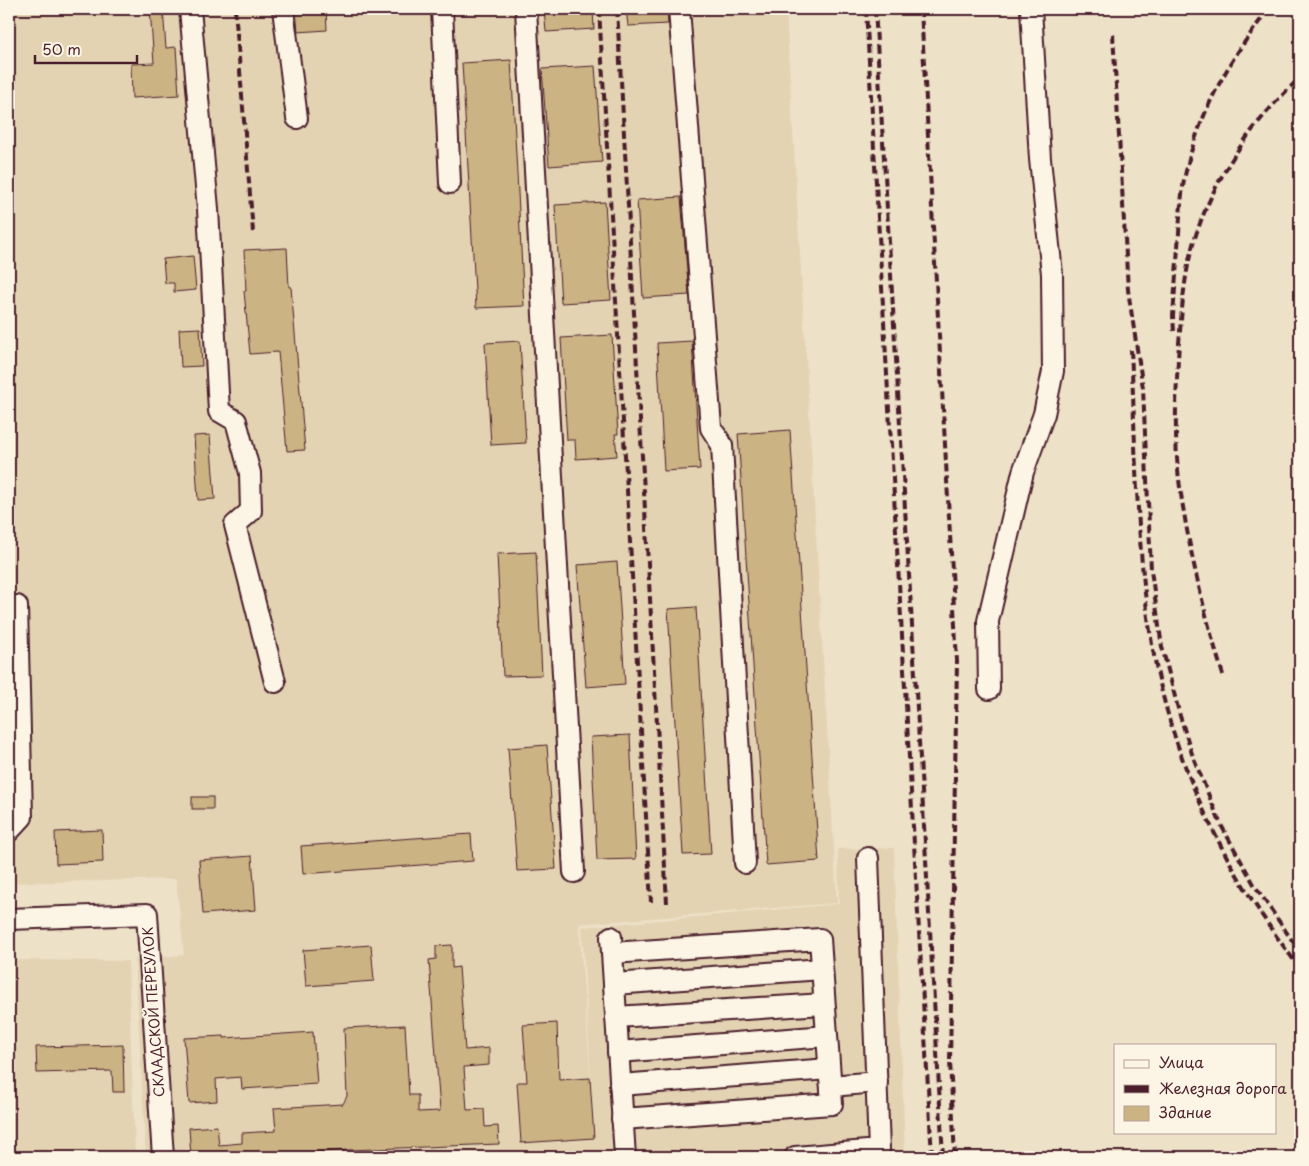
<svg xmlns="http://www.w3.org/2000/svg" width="1309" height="1166" viewBox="0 0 1309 1166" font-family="'Playpen Sans',sans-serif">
	<rect width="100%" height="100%" fill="#ede1c8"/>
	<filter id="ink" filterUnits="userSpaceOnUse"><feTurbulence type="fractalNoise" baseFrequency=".02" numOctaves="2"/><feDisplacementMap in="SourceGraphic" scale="10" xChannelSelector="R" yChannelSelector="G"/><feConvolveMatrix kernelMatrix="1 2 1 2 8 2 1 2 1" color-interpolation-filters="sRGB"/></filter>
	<g filter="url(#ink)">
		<g fill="#e3d3b3">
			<path d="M9 9H786L837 903 579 924 592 1099 582 927 839 904 838 849 894 848 905 1157H146L135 959 184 955 176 879 9 883Z"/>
			<path d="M9 960 128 961 135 1157H9Z"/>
		</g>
		<g fill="#cbb383" stroke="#4a1f2b">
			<path d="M150 9H163L166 48 176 47 179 95 132 98 131 64 154 63Z"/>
			<path d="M296 9H326L327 30 298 32Z"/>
			<path d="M544 9H593L594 29 546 32Z"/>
			<path d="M626 9H667L668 24 628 26Z"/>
			<path d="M511 60 524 306 476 308 462 63Z"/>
			<path d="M595 66 602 162 549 166 542 69Z"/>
			<path d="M681 197 689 295 643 298 637 200Z"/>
			<path d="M605 202 611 300 561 303 555 205Z"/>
			<path d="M287 248 289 287H291L305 450 287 451 278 352 250 354 244 291H246L244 250Z"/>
			<path d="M193 256 196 290 174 292V283H165L163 259Z"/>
			<path d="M200 328 202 366 181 367 179 329Z"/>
			<path d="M612 335 618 434H615L617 456 576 459 575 440H567L561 338Z"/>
			<path d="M520 341 526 443 491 445 485 343Z"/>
			<path d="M692 341 700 469 664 471 657 343Z"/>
			<path d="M790 430 819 861 766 865 738 434Z"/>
			<path d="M210 435 215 499 198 500 194 436Z"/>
			<path d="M536 552 542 675 503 676 497 554Z"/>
			<path d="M617 562 625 684 586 687 577 565Z"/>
			<path d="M696 607 711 854 683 855 668 609Z"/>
			<path d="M630 735 636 859 597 860 591 737Z"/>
			<path d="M547 745 556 869 517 871 508 748Z"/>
			<rect x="192" y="797" width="21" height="12"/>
			<path d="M102 830 103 862 56 864 55 832Z"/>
			<path d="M471 834 473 861 303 874 301 846Z"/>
			<path d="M252 856 256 910 203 914 199 860Z"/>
			<path d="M371 945 374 981 306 986 303 950Z"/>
			<path d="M452 945V968L459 967 465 1050 489 1048V1065L464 1067 467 1110 484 1109 485 1127 498 1126 499 1144 350 1150 240 1157H191L189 1128 217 1126 219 1145 242 1143V1133L276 1131 274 1108 343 1104 347 1096 344 1028 405 1025 409 1095H418V1112L440 1111 429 960 436 959V946Z"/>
			<path d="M557 1023 559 1080 590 1078 594 1138 521 1143 517 1082H527L523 1025Z"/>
			<path d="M313 1032 317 1084 242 1089 241 1077 216 1079 217 1101 189 1103 184 1038 224 1036V1038Z"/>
			<path d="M123 1045 124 1092H113L112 1071 37 1073 36 1047Z"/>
		</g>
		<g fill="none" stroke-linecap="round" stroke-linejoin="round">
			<defs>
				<g id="minor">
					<path d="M190 9 208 209 219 411 236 421 250 473 251 511 235 525 275 682"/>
					<path d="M283 9 297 118"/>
					<path d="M442 9 450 183"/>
					<path d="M526 9 574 872"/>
					<path d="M679 9 711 428 722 445 745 863"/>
					<path d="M989 689 988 621 1023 472 1044 414 1053 371 1052 274 1040 159 1031 9"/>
					<path d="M9 831 22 817 17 606"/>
					<path d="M9 919 147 914 163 1157"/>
					<path d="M611 937 625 1157"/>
					<path d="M612 953 820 939 832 1104 622 1119"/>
					<path d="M614 984 822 969"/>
					<path d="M616 1017 824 1004"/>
					<path d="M618 1052 827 1036"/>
					<path d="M620 1085 829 1069"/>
					<path d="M831 1086 877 1082"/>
					<path d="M795 1157 879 1150 868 858"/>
				</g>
			</defs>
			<use href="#minor" stroke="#4a1f2b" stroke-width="24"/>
			<use href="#minor" stroke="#fcf5e5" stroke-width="20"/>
			<g stroke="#4a1f2b" stroke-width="4" stroke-dasharray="8 4" stroke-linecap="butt">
				<path d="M235 9 253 232"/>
				<path d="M599 9 651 902"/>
				<path d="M617 9 667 903"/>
				<path d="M866 9 932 1157"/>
				<path d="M875 9 923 808 943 1157"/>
				<path d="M921 9 957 662 950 1061 955 1157"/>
				<path d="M1113 34 1128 290 1143 388 1151 570 1162 647 1180 716 1193 757 1221 825 1255 886 1300 952"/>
				<path d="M1174 331 1173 316C1175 289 1177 261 1179 233 1180 216 1181 198 1184 180 1195 127 1219 77 1251 33 1257 25 1263 16 1269 9"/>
				<path d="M1131 350C1136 448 1136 547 1152 644 1172 763 1226 873 1300 968"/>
				<path d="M1223 675C1205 616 1190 555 1181 494 1173 444 1176 392 1179 343 1182 309 1184 274 1194 241 1213 179 1252 122 1300 78"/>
			</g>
		</g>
	</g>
	<g text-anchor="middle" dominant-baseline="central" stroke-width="4" stroke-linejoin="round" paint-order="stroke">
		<g font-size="14" fill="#4a1f2b" stroke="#fcf5e5">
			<text transform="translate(153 1012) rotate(-94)">СКЛАДСКОЙ ПЕРЕУЛОК</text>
		</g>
	</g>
	<rect width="1309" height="1166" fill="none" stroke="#fcf5e5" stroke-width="30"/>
	<rect x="15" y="15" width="1279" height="1136" fill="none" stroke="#4a1f2b" stroke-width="2" filter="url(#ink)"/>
	<rect x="1114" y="1044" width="162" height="90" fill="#fcf5e5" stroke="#b59f9b"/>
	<rect x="1124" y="1060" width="25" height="8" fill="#fcf5e5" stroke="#b59f9b"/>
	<text x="1159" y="1068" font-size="15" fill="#4a1f2b">Улица</text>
	<rect x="1124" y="1085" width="25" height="8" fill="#4a1f2b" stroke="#b59f9b"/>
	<text x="1159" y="1094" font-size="15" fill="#4a1f2b">Железная дорога</text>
	<rect x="1124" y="1106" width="25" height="15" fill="#cbb383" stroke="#b59f9b"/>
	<text x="1159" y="1118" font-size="15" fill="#4a1f2b">Здание</text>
	<path d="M35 55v8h102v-8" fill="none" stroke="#4a1f2b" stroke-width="2.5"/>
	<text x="42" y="55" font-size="15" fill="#4a1f2b" stroke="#fcf5e5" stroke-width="4" paint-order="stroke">50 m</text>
</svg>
